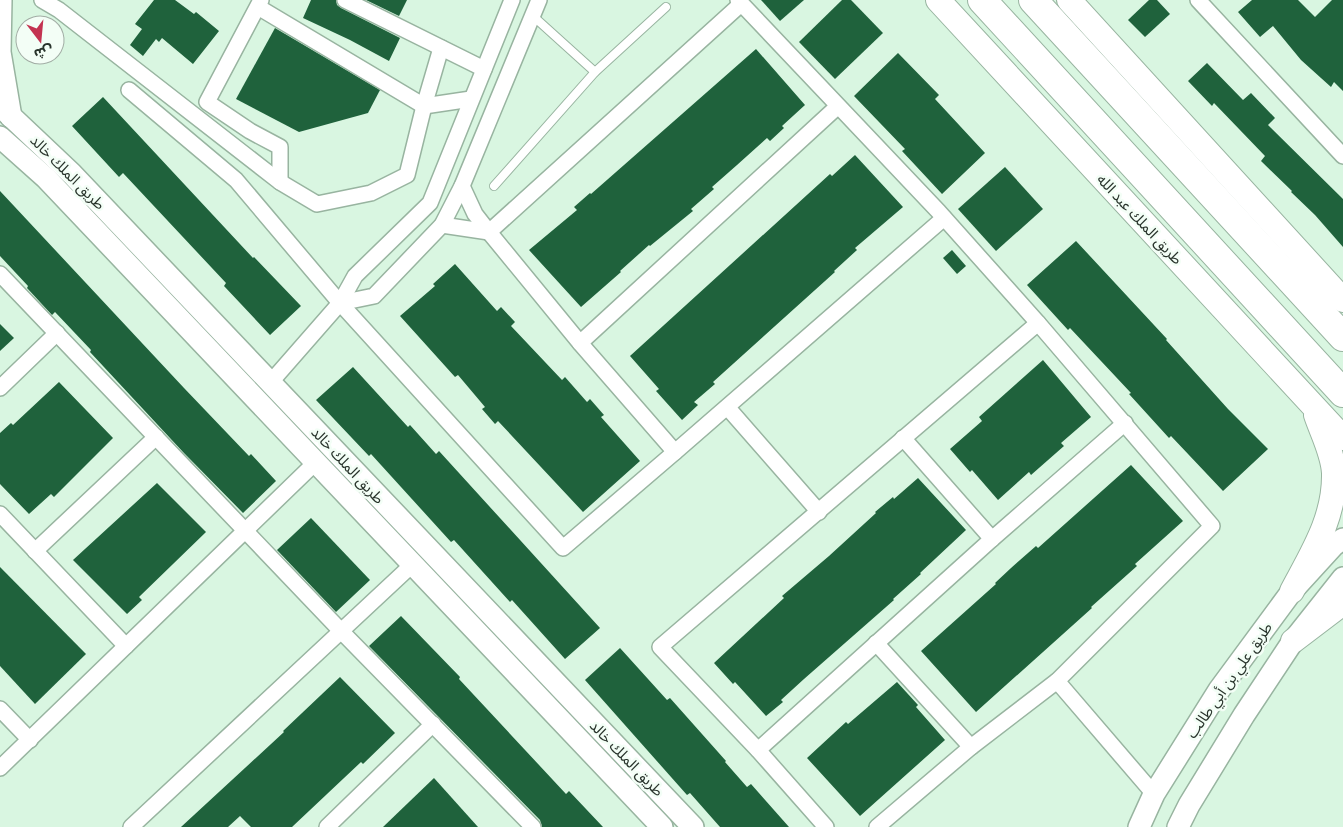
<svg xmlns="http://www.w3.org/2000/svg" width="1343" height="827" viewBox="0 0 1343 827" font-family="Ubuntu,'Noto Sans Arabic',sans-serif">
	<rect width="100%" height="100%" fill="#d9f6e1"/>
	<g fill="#1f623c">
		<path d="M154 0H175L194 14 196 12 219 31 193 64 162 38 159 42 156 39 143 56 130 45 142 29 135 24Z"/>
		<path d="M311 0H336L337 5 341 8 400 38 389 61 350 40 303 18Z"/>
		<path d="M366 0H407L399 16Z"/>
		<path d="M761 0H804L780 21Z"/>
		<path d="M842 0H851L883 33 835 79 799 42Z"/>
		<path d="M1149 0H1157L1170 14 1145 37 1128 20Z"/>
		<path d="M1252 0H1298L1315 17 1332 0H1343V91L1334 82 1331 87 1301 60 1273 26 1260 37 1238 12Z"/>
		<path d="M275 28 380 90 368 113 299 132 236 99Z"/>
		<path d="M756 49 805 105 782 126 784 128 770 141 767 138 737 165 712 187 714 189 691 209 693 211 650 246 649 245 620 271 621 272 581 307 529 250 577 210 574 207 590 193 591 194Z"/>
		<path d="M898 53 939 95 935 99 985 153 942 194 902 151 905 149 854 96Z"/>
		<path d="M1207 63 1243 100 1251 93 1275 118 1268 125 1343 199V247L1315 215 1291 192 1292 191 1261 161 1265 156 1214 103 1212 106 1188 81Z"/>
		<path d="M103 97 253 258 254 257 301 306 270 335 224 286 226 283 123 173 119 177 72 126Z"/>
		<path d="M855 155 903 207 855 248 857 250 834 271 835 272 713 382 715 384 694 402 698 405 682 420 656 391 659 389 630 356 830 174 832 176Z"/>
		<path d="M1005 167 1043 209 996 251 958 209Z"/>
		<path d="M0 191 184 388 249 456 251 454 276 481 243 513 183 452 90 352 91 350 55 312 52 315 27 288 28 286 0 256Z"/>
		<path d="M1076 241 1167 339 1166 340 1228 409 1268 449 1223 491 1171 436 1169 438 1129 394 1131 393 1070 328 1068 330 1027 285Z"/>
		<path d="M952 250 966 266 957 274 943 258Z"/>
		<path d="M455 264 497 311 501 307 515 322 511 326 562 380 565 377 587 402 590 399 604 415 601 417 640 461 583 512 498 421 495 424 482 409 485 407 458 375 455 377 400 316 435 286 433 284Z"/>
		<path d="M0 324 14 338 0 351Z"/>
		<path d="M1043 360 1091 417 1061 443 1064 446 1031 475 1029 472 998 500 972 470 970 472 950 449 982 421 979 417Z"/>
		<path d="M353 367 408 427 410 425 436 454 439 451 600 628 565 659 512 600 510 602 454 540 451 542 371 454 369 456 316 400Z"/>
		<path d="M59 382 113 438 54 497 51 494 29 514 0 484V433L11 423 13 425Z"/>
		<path d="M1131 465 1183 521 1135 564 1137 566 1091 607 1092 608 976 712 921 651 996 584 995 583 1011 568 1036 546 1038 548Z"/>
		<path d="M918 478 966 530 920 573 921 574 893 599 894 600 804 679 781 700 783 702 766 716 735 682 733 684 714 663 784 598 782 596 829 556 876 513 875 512 893 497 894 499Z"/>
		<path d="M157 483 206 532 139 597 142 600 127 614 73 560Z"/>
		<path d="M311 518 370 580 336 612 277 550Z"/>
		<path d="M0 567 86 654 35 704 0 666Z"/>
		<path d="M401 616 460 677 459 679 566 794 569 791 603 827H542L540 820 369 646Z"/>
		<path d="M620 648 667 700 670 698 726 761 725 762 747 787 751 784 789 827H720L690 793 687 795 585 680Z"/>
		<path d="M340 677 395 733 363 764 361 762 292 827H251L240 816 228 827H181L284 732 283 731Z"/>
		<path d="M897 682 918 705 916 707 945 740 860 816 807 758 846 722 848 724Z"/>
		<path d="M434 778 478 827H383Z"/>
	</g>
	<g fill="none" stroke-linecap="round" stroke-linejoin="round">
		<defs>
			<g id="service">
				<path d="M533 16 595 72"/>
				<path d="M494 186 595 72 666 7"/>
			</g>
			<g id="minor">
				<path d="M42 0 59 10 280 182 317 204 371 193 407 175 424 106 441 48"/>
				<path d="M261 0 207 102 250 131 280 147V182"/>
				<path d="M345 0 484 69"/>
				<path d="M738 0 939 212 1038 323"/>
				<path d="M1198 0 1343 156"/>
				<path d="M741 4 489 232 580 343 675 452 944 218"/>
				<path d="M258 7 424 106 471 99"/>
				<path d="M129 90 236 180 340 303 563 548 675 452"/>
				<path d="M462 186 475 214 489 232"/>
				<path d="M442 225 489 232"/>
				<path d="M0 274 341 631 533 827"/>
				<path d="M340 303 374 296 442 225 462 186 539 0"/>
				<path d="M580 343 837 107"/>
				<path d="M270 383 340 303 355 276 430 203 512 0"/>
				<path d="M0 388 57 333"/>
				<path d="M728 408 819 512"/>
				<path d="M903 438 992 539"/>
				<path d="M0 514 126 646"/>
				<path d="M35 551 156 437"/>
				<path d="M876 643 971 747"/>
				<path d="M1057 681 1154 794"/>
				<path d="M0 709 30 740"/>
				<path d="M758 750 992 539 1125 423"/>
				<path d="M0 768 316 462"/>
				<path d="M131 827 413 564"/>
				<path d="M327 827 433 724"/>
				<path d="M826 827 758 750 660 647 1038 323 1212 526 1057 681 971 747 877 827"/>
			</g>
			<g id="secondary">
				<path d="M1 0 0 52 11 117"/>
				<path d="M0 106 72 174 693 827"/>
				<path d="M0 137 46 178 662 827"/>
				<path d="M1139 827 1154 794 1219 690 1292 591 1334 545 1343 539"/>
				<path d="M1178 827 1189 805 1244 715 1293 641 1343 578"/>
			</g>
			<g id="primary">
				<path d="M938 0 1343 438"/>
				<path d="M1069 0 1343 300"/>
				<path d="M1292 591C1312 553 1335 518 1334 473 1333 453 1322 433 1316 415"/>
				<path d="M1293 641 1343 603"/>
			</g>
			<g id="motorway">
				<path d="M982 0 1343 393"/>
				<path d="M1033 0 1343 337"/>
			</g>
		</defs>
		<use href="#service" stroke="#98b4a0" stroke-width="10"/>
		<use href="#minor" stroke="#98b4a0" stroke-width="18"/>
		<use href="#secondary" stroke="#98b4a0" stroke-width="24"/>
		<use href="#primary" stroke="#98b4a0" stroke-width="26"/>
		<use href="#motorway" stroke="#98b4a0" stroke-width="30"/>
		<use href="#service" stroke="#fff" stroke-width="8"/>
		<use href="#minor" stroke="#fff" stroke-width="15"/>
		<use href="#secondary" stroke="#fff" stroke-width="21"/>
		<use href="#primary" stroke="#fff" stroke-width="24"/>
		<use href="#motorway" stroke="#fff" stroke-width="28"/>
	</g>
	<g text-anchor="middle" dominant-baseline="central" stroke-width="5" stroke-linejoin="round" paint-order="stroke">
		<g font-size="15" fill="#29342c" stroke="#f3fef6">
			<text transform="translate(68 172) rotate(45)">طريق الملك خالد</text>
			<text transform="translate(1140 219) rotate(47)">طريق الملك عبد الله</text>
			<text transform="translate(348 465) rotate(47)">طريق الملك خالد</text>
			<text transform="translate(1229 680) rotate(-55)">طريق علي بن أبي طالب</text>
			<text transform="translate(627 758) rotate(46)">طريق الملك خالد</text>
		</g>
	</g>
	<g transform="translate(40 40) rotate(164)"><circle r="24" fill="#f3fef6" stroke="#a2ada5"/>
	<path d="M0-4L9 19L0 12L-9 19Z" fill="#c33351"/>
	<text y="-8" font-size="14" font-weight="bold" text-anchor="middle" fill="#29342c">ش</text>
	</g>
</svg>
